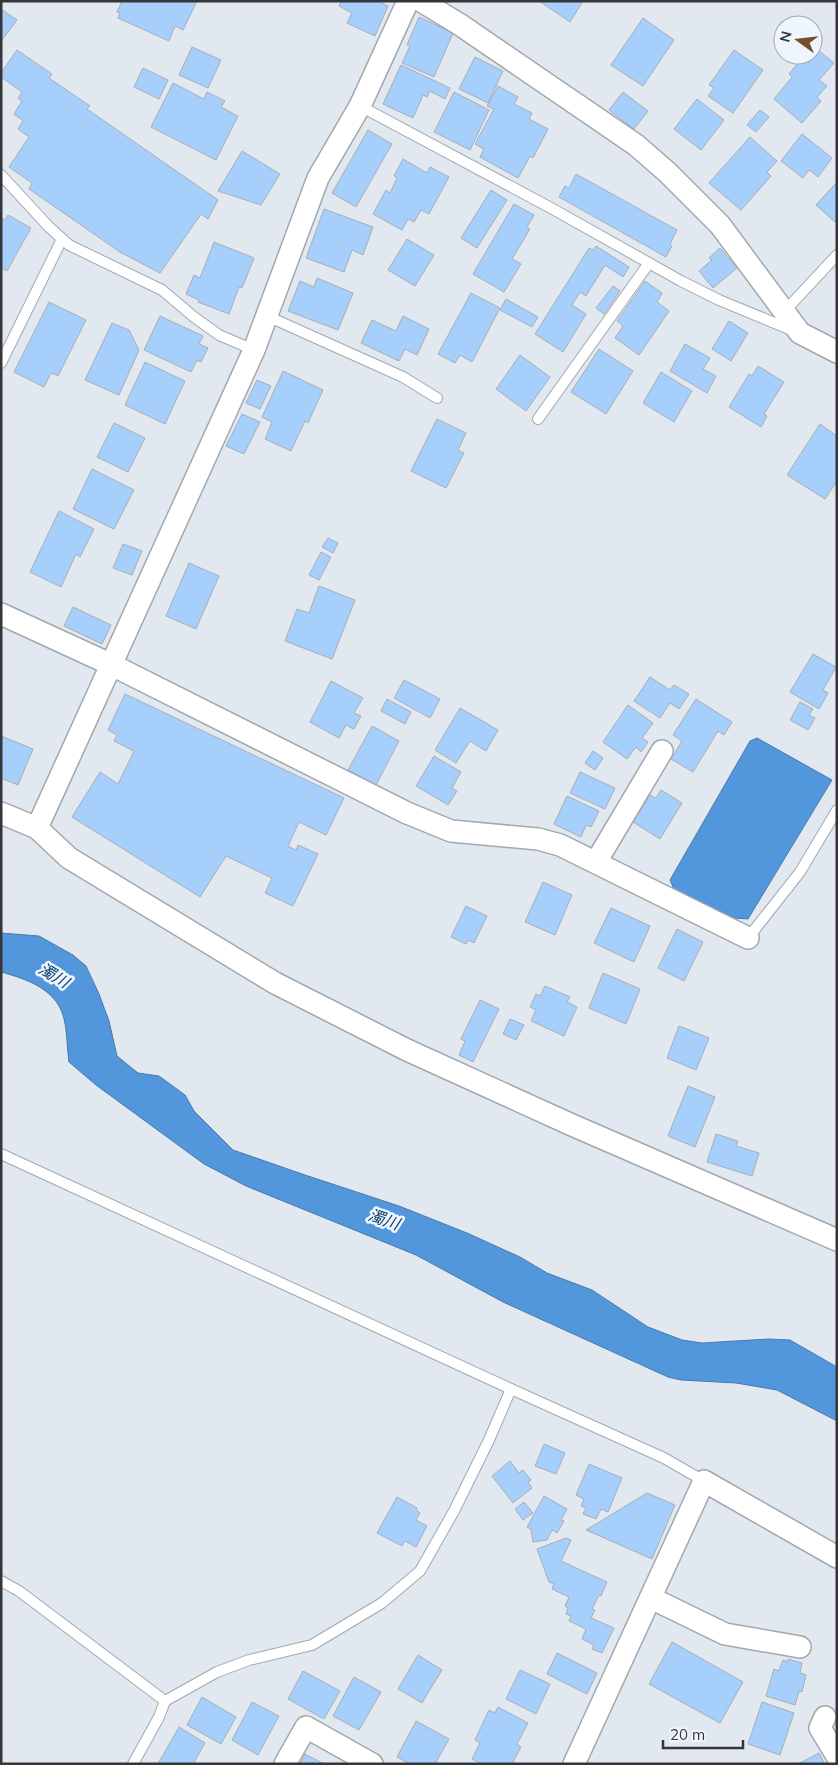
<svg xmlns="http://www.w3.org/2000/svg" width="838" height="1765" viewBox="0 0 838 1765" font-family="Mulish,'Noto Sans JP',sans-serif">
	<rect width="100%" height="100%" fill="#e2e8ef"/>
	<g fill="#5297dc" stroke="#497aab">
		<path d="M757 738 832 780 748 919 734 918 674 889 670 880 750 741Z"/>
		<path d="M1 933 39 936 73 955 86 966 99 994 109 1021 117 1056 138 1073 159 1076 185 1095 194 1111 233 1150 305 1175 399 1206 467 1233 520 1257 547 1273 592 1290 648 1327 682 1340 702 1343 769 1339 790 1340 837 1367V1421L777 1390 736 1383 681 1380 668 1377 503 1302 416 1255 246 1186 204 1164 96 1085 69 1062C67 1049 67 1027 63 1015 54 988 26 979 1 972Z"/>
	</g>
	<g fill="#a7cffb" stroke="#a7aeb5">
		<path d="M122 1H197L183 30 175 26 169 41 118 18 120 13 117 12Z"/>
		<path d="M341 1H377L388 6 375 36 347 23 352 13 339 6Z"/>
		<path d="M539 1H583L570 22Z"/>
		<path d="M1 9 17 20 2 40H1Z"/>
		<path d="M419 17 453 33 434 77 402 63 410 46 407 45Z"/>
		<path d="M643 18 674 40 643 86 611 65Z"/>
		<path d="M813 46 834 63 819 80 827 86 817 97 821 101 802 123 774 99 792 77 789 74 805 55H813Z"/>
		<path d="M192 47 221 60 208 88 179 75Z"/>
		<path d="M17 50 52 74 49 78 90 106 87 109 218 200 208 219 201 214 160 273 120 252 29 189 32 183 9 167 29 137 18 129 23 121 14 114 22 101 18 98 22 92 1 77V73Z"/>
		<path d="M734 50 763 70 733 113 708 96 714 88 709 85Z"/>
		<path d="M475 57 503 71 488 103 459 89Z"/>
		<path d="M401 65 450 88 445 99 430 91 427 97 423 95 413 118 383 104Z"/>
		<path d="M143 68 168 80 159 99 134 87Z"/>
		<path d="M173 83 204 99 207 92 225 101 221 107 238 116 216 160 151 127Z"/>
		<path d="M498 86 518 97 514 104 532 113 529 119 548 129 533 158 530 156 518 178 480 157 484 149 475 144 494 109 487 106Z"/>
		<path d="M454 92 489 110 470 150 434 132Z"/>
		<path d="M623 92 648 111 634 129 609 110Z"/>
		<path d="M697 99 724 120 701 150 674 129Z"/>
		<path d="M760 110 769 117 756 132 747 125Z"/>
		<path d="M368 130 392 144 356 207 332 193Z"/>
		<path d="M802 134 832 158 818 177 809 170 803 178 781 161Z"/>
		<path d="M750 137 777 161 767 172 771 176 741 210 709 183Z"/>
		<path d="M242 151 280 174 261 205 218 191Z"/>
		<path d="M403 159 427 173 430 167 449 177 429 214 421 210 414 222 408 219 402 230 373 214 386 190 390 193 397 178 394 176Z"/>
		<path d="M576 174 677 230 670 244 672 246 666 257 559 197 565 186 569 188Z"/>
		<path d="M836 183 837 221 835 222 816 205Z"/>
		<path d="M491 190 507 200 477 248 461 238Z"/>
		<path d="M514 204 534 215 527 227 530 229 512 259 521 264 504 292 473 274Z"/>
		<path d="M324 209 373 227 363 255 352 250 344 272 306 258Z"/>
		<path d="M8 215 31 228 7 271 1 268V218L5 220Z"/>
		<path d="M407 239 434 255 415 286 388 270Z"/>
		<path d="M214 242 254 258 242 288 239 287 229 314 198 302 199 300 186 294 194 275 200 278Z"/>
		<path d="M596 246 629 267 623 277 605 265 586 296 580 292 572 305 586 314 563 352 535 334 589 248 593 250Z"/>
		<path d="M720 248 737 268 713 288 699 271 712 260 709 258Z"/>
		<path d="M317 278 353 293 338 330 288 311 300 281 314 287Z"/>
		<path d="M645 281 662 293 657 302 669 311 639 355 615 338 623 326 617 321Z"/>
		<path d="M613 286 620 291 604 314 596 308Z"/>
		<path d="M471 293 500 308 472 362 460 355 455 363 438 354Z"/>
		<path d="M506 299 538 317 532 327 500 310Z"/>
		<path d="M49 302 86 320 58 376 51 373 44 387 14 372Z"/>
		<path d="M160 316 203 336 199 344 208 348 201 362 197 360 191 372 144 350Z"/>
		<path d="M403 316 429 329 417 355 405 349 399 361 361 343 372 320 396 331Z"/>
		<path d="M729 321 748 333 731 361 712 349Z"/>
		<path d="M112 323 129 330 139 350 119 395 85 380Z"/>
		<path d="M685 344 710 358 703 369 716 376 707 393 670 371Z"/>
		<path d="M599 349 633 371 606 414 571 392Z"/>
		<path d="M520 355 550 377 526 411 496 389Z"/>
		<path d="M145 362 185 381 165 424 125 405Z"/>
		<path d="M758 366 784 382 764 414 767 416 761 427 729 407 749 374 752 376Z"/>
		<path d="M283 371 323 390 308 423 305 421 291 451 265 439 272 422 262 417Z"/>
		<path d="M661 372 692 391 674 422 643 403Z"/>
		<path d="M257 380 271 386 260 409 246 403Z"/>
		<path d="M242 414 260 422 244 454 226 446Z"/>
		<path d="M437 419 466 433 458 450 464 453 446 488 411 471Z"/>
		<path d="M114 423 145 438 128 472 97 457Z"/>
		<path d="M820 424 837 436V481L825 499 787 475Z"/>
		<path d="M92 469 134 490 114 529 73 509Z"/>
		<path d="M59 511 94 529 80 557 76 554 61 587 30 572Z"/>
		<path d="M328 538 338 543 333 553 322 547Z"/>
		<path d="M123 544 142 551 132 575 113 568Z"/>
		<path d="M321 552 331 557 319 580 309 575Z"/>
		<path d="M189 563 219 576 196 629 166 616Z"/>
		<path d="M319 586 355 600 332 659 285 641 297 609 309 613Z"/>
		<path d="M73 607 111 625 102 644 64 626Z"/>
		<path d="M813 654 836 667 823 690 828 693 819 709 790 692Z"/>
		<path d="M650 677 670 690 674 685 689 694 679 709 670 703 660 718 634 701Z"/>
		<path d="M404 680 440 699 430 718 394 698Z"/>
		<path d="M331 681 363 698 354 713 361 716 354 729 346 725 339 738 310 722Z"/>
		<path d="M125 694 344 798 326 835 299 822 288 846 296 850 298 845 318 854 293 906 265 893 272 878 226 856 200 897 72 817 100 772 118 784 134 751 114 741 117 735 108 730Z"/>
		<path d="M387 699 411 712 405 724 381 711Z"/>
		<path d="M696 699 732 722 724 735 718 731 693 772 671 759 682 741 673 735Z"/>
		<path d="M800 702 813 709 809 715 815 718 808 730 790 720Z"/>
		<path d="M628 705 653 723 642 738 648 742 641 752 636 747 627 759 603 742Z"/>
		<path d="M460 708 498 730 486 751 470 741 456 763 435 750Z"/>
		<path d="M372 726 399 741 376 785 348 770Z"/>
		<path d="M1 736 33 749 18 785 1 778Z"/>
		<path d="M593 751 603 758 595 770 585 763Z"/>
		<path d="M434 756 461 772 452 788 457 791 448 805 416 786Z"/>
		<path d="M580 772 615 788 605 809 570 793Z"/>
		<path d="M661 790 682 803 660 839 633 822 650 795 656 798Z"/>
		<path d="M567 796 599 811 591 827 586 825 581 837 554 824Z"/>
		<path d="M543 882 572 895 555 935 525 922Z"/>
		<path d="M466 906 487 916 474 943 468 940 466 944 451 937Z"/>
		<path d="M611 908 650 926 634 962 594 943Z"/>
		<path d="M677 929 703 942 684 981 658 968Z"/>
		<path d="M603 973 640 989 626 1024 589 1008Z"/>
		<path d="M545 986 570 997 567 1002 577 1007 564 1036 531 1021 536 1010 530 1007 536 994 540 996Z"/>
		<path d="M480 1000 499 1009 473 1062 459 1055 465 1041 461 1039Z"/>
		<path d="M510 1019 524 1025 516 1040 503 1034Z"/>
		<path d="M679 1026 709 1038 696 1070 667 1058Z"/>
		<path d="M688 1086 715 1097 695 1147 668 1136Z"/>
		<path d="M716 1134 738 1141 736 1146 759 1153 752 1176 707 1162Z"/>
		<path d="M544 1444 565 1453 556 1474 535 1466Z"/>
		<path d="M510 1461 519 1473 523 1470 531 1480 528 1482 532 1488 513 1503 492 1476Z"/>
		<path d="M589 1464 622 1478 608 1512 601 1509 596 1519 583 1514 586 1508 581 1506 584 1499 576 1495Z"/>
		<path d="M647 1493 675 1505 652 1559 586 1530Z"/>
		<path d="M544 1496 567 1509 561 1520 564 1521 557 1533 552 1530 547 1540 533 1542 531 1529 527 1527Z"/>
		<path d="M397 1497 417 1508 416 1510 420 1513 416 1520 427 1526 416 1547 405 1541 402 1546 377 1533Z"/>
		<path d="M524 1502 533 1513 523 1520 515 1509Z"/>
		<path d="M566 1538 571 1540 561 1561 607 1582 601 1596 599 1595 592 1609 595 1610 591 1618 614 1628 602 1653 592 1649 594 1645 582 1639 586 1629 569 1621 571 1616 566 1614 568 1608 565 1606 569 1597 552 1589 554 1584 549 1582 537 1549Z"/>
		<path d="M672 1642 743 1682 720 1723 649 1684Z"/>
		<path d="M557 1653 597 1673 587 1694 547 1674Z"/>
		<path d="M418 1655 442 1670 422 1703 398 1689Z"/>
		<path d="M788 1659 802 1663 800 1673 806 1675 802 1692 799 1691 795 1705 766 1696 774 1669 779 1671 783 1660 787 1662Z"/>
		<path d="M520 1670 550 1684 536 1714 506 1699Z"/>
		<path d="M303 1671 340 1691 324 1719 288 1699Z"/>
		<path d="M354 1677 381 1692 359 1730 333 1716Z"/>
		<path d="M202 1697 236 1717 221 1744 187 1725Z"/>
		<path d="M252 1702 279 1716 258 1755 232 1740Z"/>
		<path d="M762 1702 794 1713 780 1755 748 1744Z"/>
		<path d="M498 1707 528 1723 517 1744 521 1747 512 1764H481L472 1759 480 1743 475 1740 489 1710 495 1713Z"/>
		<path d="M416 1721 449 1739 435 1764H410L397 1757Z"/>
		<path d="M179 1727 205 1743 193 1764H158Z"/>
		<path d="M819 1753 825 1764H798Z"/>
		<path d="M305 1754 324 1764H300Z"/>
	</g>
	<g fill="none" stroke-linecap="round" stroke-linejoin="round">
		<defs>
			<g id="lane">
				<path d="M360 106 551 208 681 281 719 300 794 331"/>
				<path d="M1 175 49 227 69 245 162 290 194 317 219 335 254 350"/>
				<path d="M784 312 837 255"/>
				<path d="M267 316 403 377 437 398"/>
				<path d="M1 363 62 239"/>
				<path d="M538 419 649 263"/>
				<path d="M748 938 800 872 837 810"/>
				<path d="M1 1154 511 1389"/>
				<path d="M1 1581 19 1591 165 1701"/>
				<path d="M133 1764 159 1717 165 1701 217 1672 249 1660 312 1645 382 1603 420 1571 454 1511 489 1440 511 1389 664 1458 704 1481"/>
			</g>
			<g id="street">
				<path d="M421 1 459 24 636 145 667 172 720 225 800 333 837 352"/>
				<path d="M1 614 112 665 407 813 451 831 538 839 560 845 748 938"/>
				<path d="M1 813 37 828 69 858 275 983 407 1050 572 1125 837 1240"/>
				<path d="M37 828 254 350 318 178 360 106 408 1"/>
				<path d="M596 862 662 751"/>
				<path d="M651 1598 725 1634 800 1647"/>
				<path d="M825 1717 820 1728 837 1756"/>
				<path d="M285 1764 306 1727 372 1764"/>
				<path d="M574 1764 704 1481 837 1557"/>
			</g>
		</defs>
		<use href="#lane" stroke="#a1a8ae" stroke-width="12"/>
		<use href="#street" stroke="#a1a8ae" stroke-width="24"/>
		<use href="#lane" stroke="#fff" stroke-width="10"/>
		<use href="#street" stroke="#fff" stroke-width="21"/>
	</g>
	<g text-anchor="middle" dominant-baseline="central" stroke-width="5" stroke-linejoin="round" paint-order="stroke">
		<g font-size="16" font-style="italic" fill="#0e416e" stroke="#eff5fd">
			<text transform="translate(54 975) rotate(31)">濁川</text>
			<text transform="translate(384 1219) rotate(19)">濁川</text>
		</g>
	</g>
	<rect width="838" height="1765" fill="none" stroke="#343639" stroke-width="5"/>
	<g transform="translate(798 40) rotate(285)"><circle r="24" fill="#eff5fd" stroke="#a4a9af"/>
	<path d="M0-4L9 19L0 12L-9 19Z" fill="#735129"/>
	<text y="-8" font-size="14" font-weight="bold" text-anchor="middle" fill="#343639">N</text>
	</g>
	<path d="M663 1740v8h80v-8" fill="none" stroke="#343639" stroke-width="2.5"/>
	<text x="670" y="1740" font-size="15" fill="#343639" stroke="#eff5fd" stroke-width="4" paint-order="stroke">20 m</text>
</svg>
